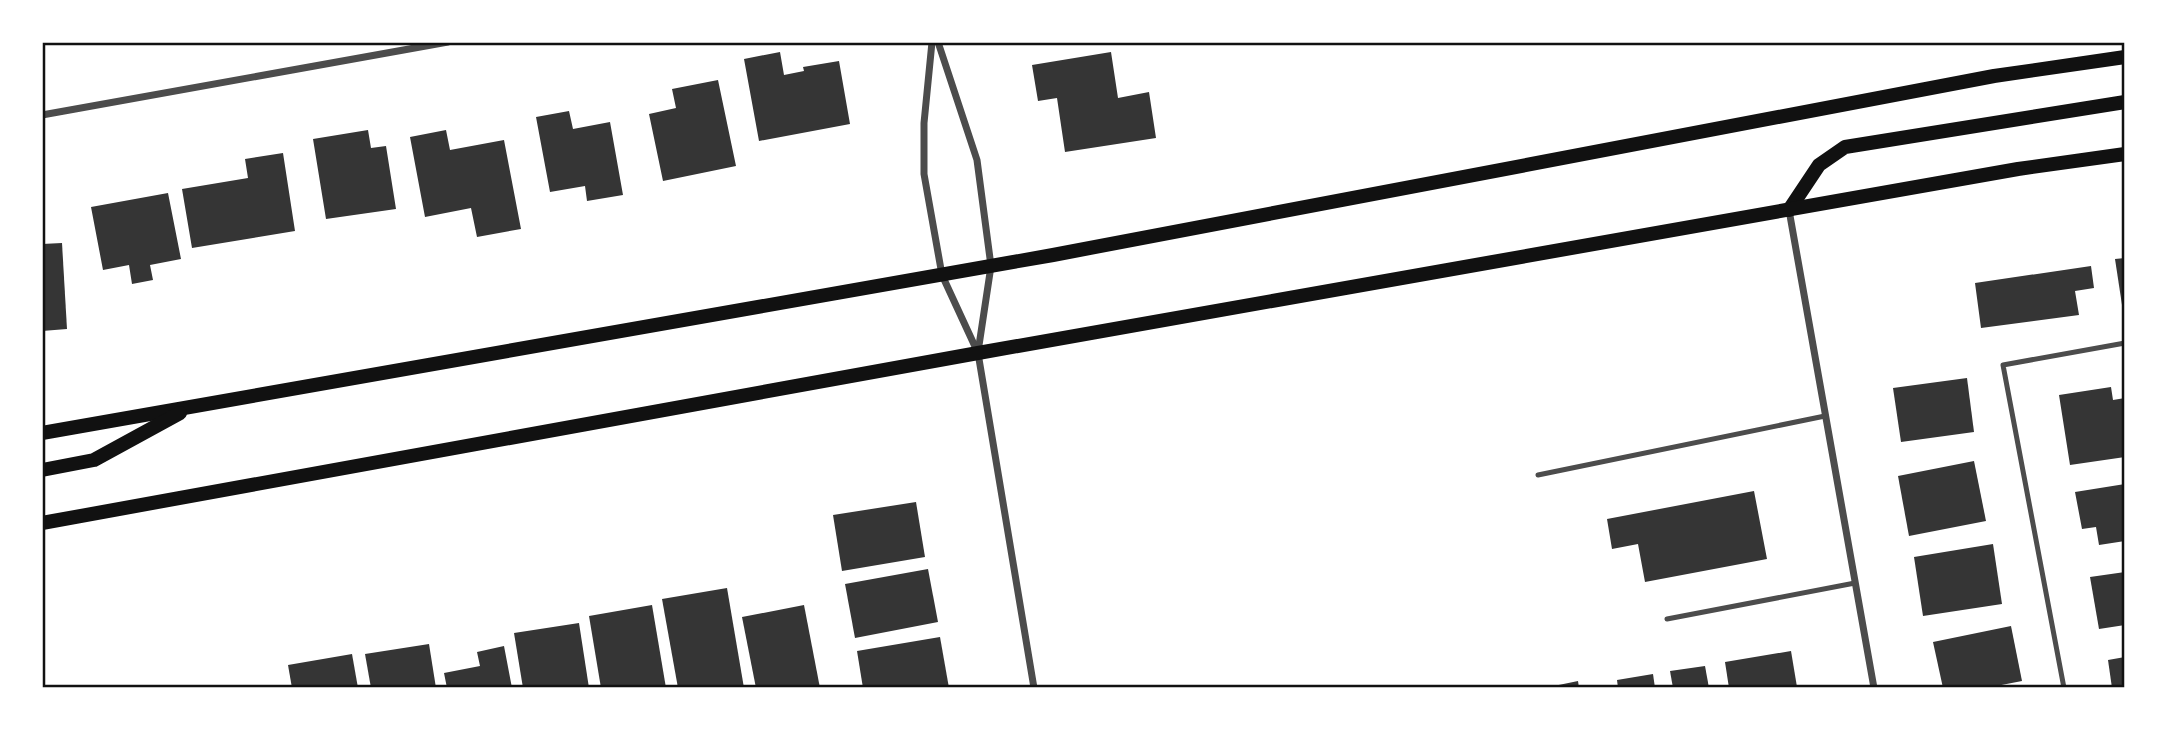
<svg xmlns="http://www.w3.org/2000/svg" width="2167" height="730" viewBox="0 0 2167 730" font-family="Signika,sans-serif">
	<rect width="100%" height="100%" fill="#fff"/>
	<g fill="#353535">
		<path d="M780 52 784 75 804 71 803 67 839 61 850 124 759 141 744 59Z"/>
		<path d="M1111 52 1118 98 1149 92 1156 138 1065 152 1057 98 1038 101 1032 65Z"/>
		<path d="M718 80 736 166 663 181 649 114 676 108 672 89Z"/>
		<path d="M569 111 573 129 610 122 623 195 587 201 585 186 550 192 536 117Z"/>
		<path d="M368 130 371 148 386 146 396 209 326 219 313 139Z"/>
		<path d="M446 130 450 150 504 140 521 229 477 237 471 208 425 217 410 137Z"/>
		<path d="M283 153 295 231 192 248 182 189 248 178 245 159Z"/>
		<path d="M168 193 181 259 150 265 153 280 132 284 129 265 103 270 91 207Z"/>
		<path d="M62 243 67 329 42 331V244Z"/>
		<path d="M2125 258V304L2122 305 2115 259Z"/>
		<path d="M2091 266 2094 288 2075 291 2079 315 1981 328 1975 283Z"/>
		<path d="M1967 378 1974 432 1901 442 1893 388Z"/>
		<path d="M2111 387 2113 400 2125 398V457L2070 465 2059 395Z"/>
		<path d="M1974 461 1986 521 1909 536 1898 476Z"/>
		<path d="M2125 484V541L2099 545 2096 527 2082 529 2075 492Z"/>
		<path d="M1754 491 1767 559 1645 582 1638 544 1612 549 1607 519Z"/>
		<path d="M916 502 925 557 842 571 833 515Z"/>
		<path d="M1993 544 2002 604 1923 616 1914 557Z"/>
		<path d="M928 569 938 622 855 638 845 584Z"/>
		<path d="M2125 572V625L2099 629 2090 577Z"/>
		<path d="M727 588 744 688H678L662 599Z"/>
		<path d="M652 605 666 688H601L589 616Z"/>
		<path d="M804 605 820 688H756L742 617Z"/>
		<path d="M579 623 589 688H523L514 633Z"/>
		<path d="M2011 626 2022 681 1986 688H1943L1933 642Z"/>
		<path d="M940 637 949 688H863L857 651Z"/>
		<path d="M429 644 436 688H371L365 654Z"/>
		<path d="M504 646 512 688H447L444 673 480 666 477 652Z"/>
		<path d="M1791 651 1797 687 1729 688 1725 662Z"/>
		<path d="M352 654 358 688H292L288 665Z"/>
		<path d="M2125 657V688H2112L2108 660Z"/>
		<path d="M1705 666 1709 688H1673L1670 671Z"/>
		<path d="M1653 674 1655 688H1618L1617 680Z"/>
		<path d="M1578 681 1579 688H1549V687Z"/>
	</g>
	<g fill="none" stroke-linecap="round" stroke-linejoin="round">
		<g stroke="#4c4c4c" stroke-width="5">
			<path d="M1538 475 1825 416"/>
			<path d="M1667 619 1855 583"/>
			<path d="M2064 688 2003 365 2125 343"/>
		</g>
		<g stroke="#4c4c4c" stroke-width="7">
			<path d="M932 42 924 123V174L942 275 978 353 1034 688"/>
			<path d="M938 42 977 160 991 266 978 352"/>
			<path d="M42 115 448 42"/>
			<path d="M1789 210 1874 688"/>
		</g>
		<g stroke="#111" stroke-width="14">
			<path d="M1789 210 1819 165 1845 147 2125 102"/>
			<path d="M42 433 1053 255 1994 76 2125 57"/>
			<path d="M42 470 94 460 180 413"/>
			<path d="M42 523 978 353 2018 169 2125 154"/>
		</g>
	</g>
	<rect width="2167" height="730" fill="none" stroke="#ffffff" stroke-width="88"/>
	<rect x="44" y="44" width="2079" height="642" fill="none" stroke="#111" stroke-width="2.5"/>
</svg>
